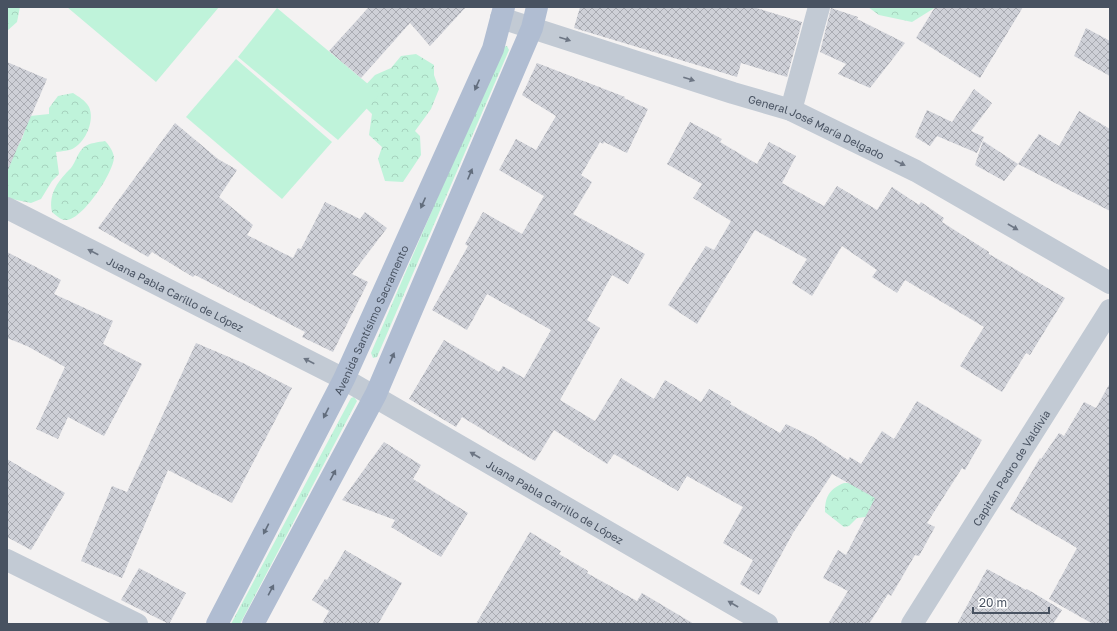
<svg xmlns="http://www.w3.org/2000/svg" width="1117" height="631" viewBox="0 0 1117 631" font-family="'Golos Text',sans-serif">
	<defs>
		<pattern id="grass-tufts" width="24" height="20" patternUnits="userSpaceOnUse"><rect width="24" height="20" fill="#bff3da"/><path d="M3 7l-1-3M5 7V3M7 7l1-3M15 17l-1-3M17 17v-4M19 17l1-3" fill="none" stroke="#a6d2be"/></pattern>
		<pattern id="forest-crowns" width="20" height="18" patternUnits="userSpaceOnUse"><rect width="20" height="18" fill="#bff3da"/><path d="M2 6a3 3 0 1 1 6 0M12 15a3 3 0 1 1 6 0" fill="none" stroke="#a6d2be"/></pattern>
		<pattern id="building-cross-hatch" width="8" height="8" patternUnits="userSpaceOnUse"><rect width="8" height="8" fill="#ced0d7"/><path d="M0 0l8 8M0 8l8-8" fill="none" stroke="#a9abb2"/></pattern>
	</defs>
	<rect width="100%" height="100%" fill="#f4f2f2"/>
	<g fill="url(#grass-tufts)">
		<path d="M507 46 509 50 377 357 373 358 371 353 502 47Z"/>
		<path d="M354 397 357 401 240 624H231L351 398Z"/>
	</g>
	<g fill="url(#forest-crowns)">
		<path d="M7 7H20L17 22 7 31Z"/>
		<path d="M868 7H936L912 22 879 15Z"/>
		<path d="M416 54 434 65V75L439 89 431 109 415 131 420 136 421 155 403 182 385 181 378 159 382 147 369 135 372 114 359 101 360 91 375 75 391 68 401 56Z"/>
		<path d="M73 93C79 97 85 100 89 107 95 120 86 141 74 148 70 151 62 151 56 152L59 174 52 181 41 199 31 203 7 198V153C25 146 22 132 30 116L49 114V108L58 96Z"/>
		<path d="M105 141C109 145 113 151 114 157 114 172 83 219 67 220 61 221 56 215 52 212 48 193 59 180 71 168 76 162 77 153 84 147 89 143 99 142 105 141Z"/>
		<path d="M844 483H849L885 496 874 516 857 518 849 526 844 527 825 512C825 497 829 489 844 483Z"/>
	</g>
	<g fill="#bff3da">
		<path d="M67 7H219L156 82Z"/>
		<path d="M277 8 380 94 338 140 238 57Z"/>
		<path d="M236 59 332 142 282 199 186 117Z"/>
	</g>
	<g fill="url(#building-cross-hatch)">
		<path d="M369 7H466L430 46 410 23 361 78 329 51Z"/>
		<path d="M580 7H753L802 22 787 77 741 63 737 77 574 28Z"/>
		<path d="M935 7H1023L980 78 916 38Z"/>
		<path d="M831 8 858 17 857 19 905 43 870 88 838 74 846 64 820 52Z"/>
		<path d="M1086 28 1110 41V76L1074 56Z"/>
		<path d="M7 62 47 79 7 172Z"/>
		<path d="M537 63 625 97 624 98 648 109 627 153 604 142 603 144 600 142 581 175 592 182 573 214 645 254 628 284 612 275 587 320 600 328 560 400 595 421 621 378 654 399 665 380 701 402 709 389 731 402 730 404 780 433 786 424 813 437 848 460 850 457 861 464 882 431 894 439 917 401 982 440 965 470 962 468 927 523 935 527 919 556 915 555 891 596 888 594 869 624H828L848 591 823 578 838 550 846 555 875 498 832 474 793 533 759 595 740 584 753 560 723 543 743 507 687 476 678 491 614 454 607 464 554 430 535 461 462 417 456 427 409 399 444 340 499 372 503 366 524 378 551 330 487 294 467 330 432 310 468 246 465 244 483 212 522 234 544 196 499 170 516 139 536 150 556 116 522 95Z"/>
		<path d="M974 89 992 103 971 131 984 137 977 153 937 136 930 146 915 137 927 110 952 122Z"/>
		<path d="M1079 111 1110 129V211L1018 164 1039 134 1059 146Z"/>
		<path d="M690 122 722 139 720 142 757 164 769 142 796 156 782 183 824 206 837 186 877 210 892 187 919 205 921 202 944 218 942 222 989 252V254L1065 298 1030 355 1026 353 1002 392 960 366 984 327 905 280 897 293 872 277 877 270 842 246 812 296 792 283 807 259 755 230 697 324 668 305 706 246 714 250 731 221 693 198 702 184 667 164Z"/>
		<path d="M175 123 218 159 237 170 219 197 253 225 247 235 293 258 298 248 301 249 325 202 360 219 365 212 387 228 352 274 368 282 333 352 302 337 305 332 195 275 193 277 152 252 148 257 98 228Z"/>
		<path d="M983 141 1018 164 1004 181 975 165Z"/>
		<path d="M7 252 61 280 54 294 113 321 103 344 142 364 104 436 68 417 58 439 36 429 65 367 27 346 7 338Z"/>
		<path d="M196 343 243 363 292 388 232 503 168 470 122 578 81 561 112 486 127 492Z"/>
		<path d="M1110 383V624H1093L1049 599 1077 548 1010 509 1040 458 1041 459 1059 433 1064 436 1084 402 1096 408Z"/>
		<path d="M384 442 421 465 413 479 468 513 441 557 391 527 395 520 342 500Z"/>
		<path d="M7 459 65 493 31 550 7 537Z"/>
		<path d="M530 532 561 551 559 554 588 571 587 573 637 601 642 593 694 624H476Z"/>
		<path d="M345 550 402 583 378 624H322L329 611 312 600 325 579 327 580Z"/>
		<path d="M139 568 186 593 169 624 121 600Z"/>
		<path d="M987 569 1026 590 1027 589 1062 610 1053 624H957Z"/>
	</g>
	<g fill="none" stroke-linecap="round" stroke-linejoin="round">
		<g stroke="#c2cad4" stroke-width="22">
			<path id="s1" d="M501 18 733 93 791 110 916 171 1110 283"/>
			<path d="M791 110 819 7"/>
			<path id="s2" d="M7 208 344 379 767 624"/>
			<path d="M7 560 137 624"/>
			<path id="s3" d="M912 624 1110 310"/>
		</g>
		<g stroke="#b0bdd2" stroke-width="22">
			<path id="s4" d="M217 624 344 379 493 49 504 7"/>
			<path d="M253 624 376 394 517 63 532 28 537 7"/>
		</g>
	</g>
	<defs><path id="oneway-solid" d="M-6-.8H1V-3.2L6.5 0L1 3.2V.8H-6Z"/></defs>
	<g fill="#6d7684">
		<use href="#oneway-solid" transform="translate(565 39) rotate(18)"/>
		<use href="#oneway-solid" transform="translate(689 79) rotate(18)"/>
		<use href="#oneway-solid" transform="translate(900 163) rotate(26)"/>
		<use href="#oneway-solid" transform="translate(1013 227) rotate(30)"/>
		<use href="#oneway-solid" transform="translate(93 252) rotate(-153)"/>
		<use href="#oneway-solid" transform="translate(309 361) rotate(-153)"/>
		<use href="#oneway-solid" transform="translate(475 455) rotate(-150)"/>
		<use href="#oneway-solid" transform="translate(733 604) rotate(-150)"/>
	</g>
	<g fill="#626d7d">
		<use href="#oneway-solid" transform="translate(477 85) rotate(114)"/>
		<use href="#oneway-solid" transform="translate(470 174) rotate(-67)"/>
		<use href="#oneway-solid" transform="translate(423 203) rotate(114)"/>
		<use href="#oneway-solid" transform="translate(392 358) rotate(-67)"/>
		<use href="#oneway-solid" transform="translate(326 413) rotate(117)"/>
		<use href="#oneway-solid" transform="translate(333 475) rotate(-62)"/>
		<use href="#oneway-solid" transform="translate(266 529) rotate(117)"/>
		<use href="#oneway-solid" transform="translate(271 590) rotate(-62)"/>
	</g>
	<g text-anchor="middle" dominant-baseline="central" stroke-width="3" stroke-linejoin="round" paint-order="stroke">
		<g font-size="11" fill="#485261" stroke="#fff">
			<text stroke="none"><textPath href="#s1" startOffset="334">General José María Delgado</textPath></text>
			<text stroke="none"><textPath href="#s2" startOffset="189">Juana Pabla Carillo de López</textPath></text>
			<text stroke="none"><textPath href="#s4" startOffset="341">Avenida Santísimo Sacramento</textPath></text>
			<text stroke="none"><textPath href="#s3" startOffset="185">Capitán Pedro de Valdivia</textPath></text>
			<text stroke="none"><textPath href="#s2" startOffset="622">Juana Pabla Carrillo de López</textPath></text>
		</g>
	</g>
	<rect width="1117" height="631" fill="none" stroke="#485261" stroke-width="16"/>
	<path d="M973 607v6h76v-6" fill="none" stroke="#485261" stroke-width="2"/>
	<text x="979" y="607" font-size="12" fill="#485261" stroke="#ffffff" stroke-width="3" paint-order="stroke">20 m</text>
</svg>
